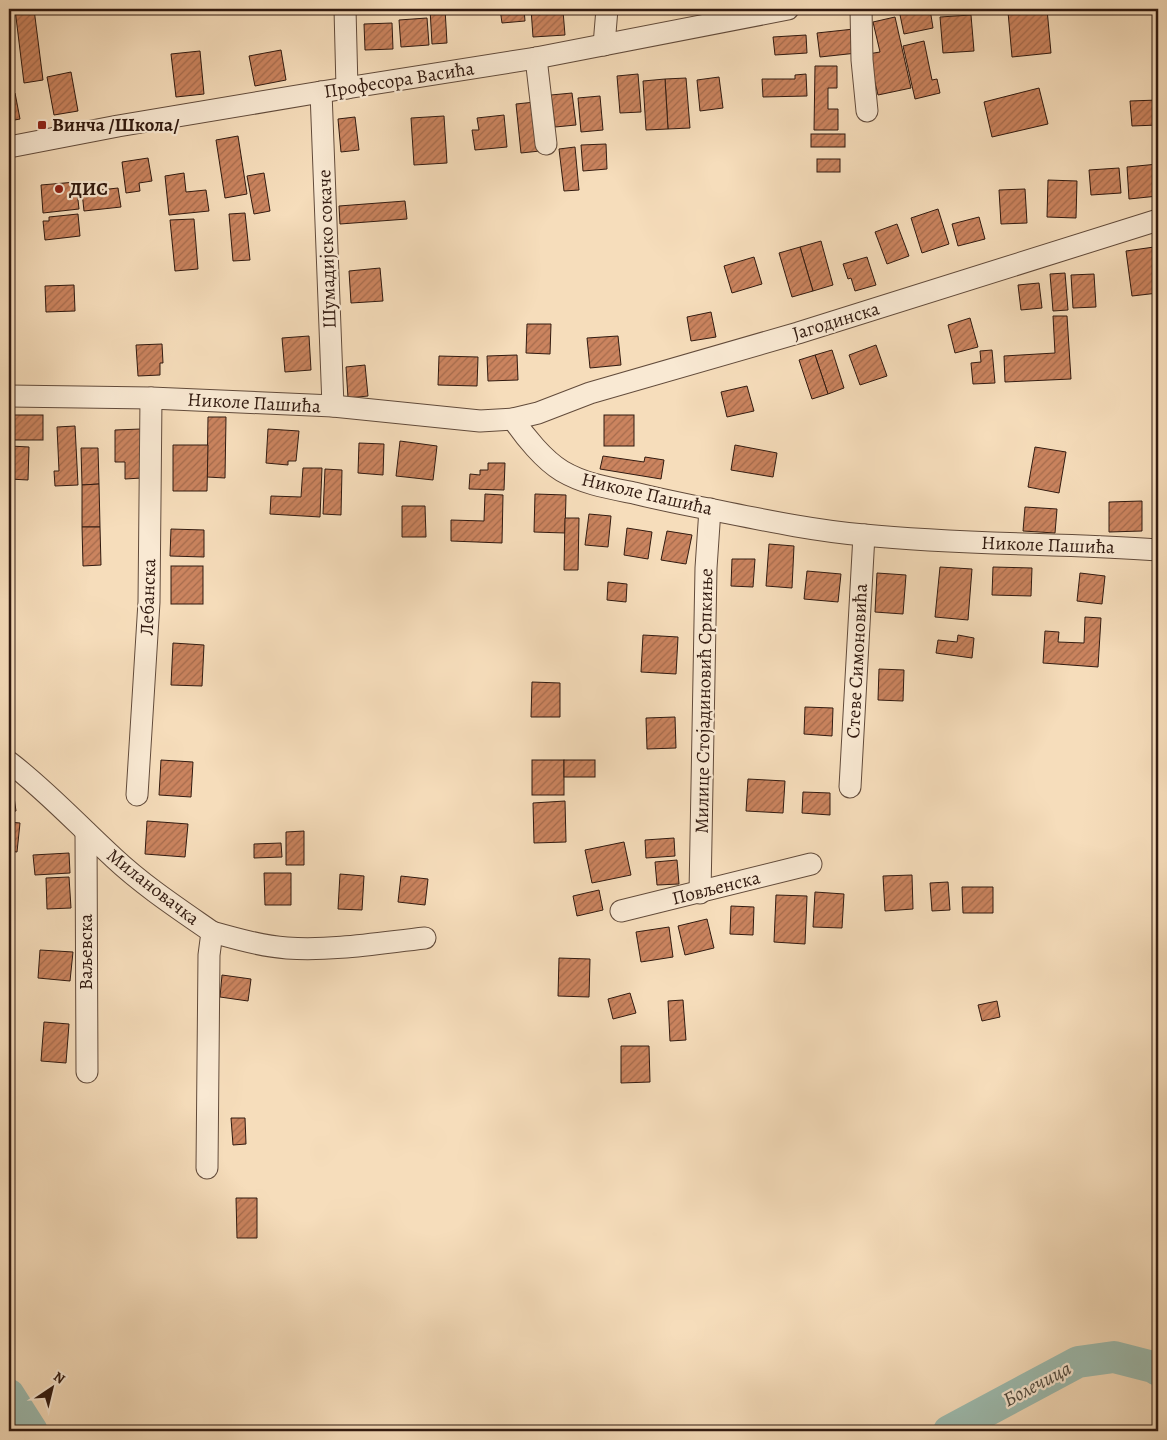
<svg xmlns="http://www.w3.org/2000/svg" width="1167" height="1440" viewBox="0 0 1167 1440" font-family="Alegreya,serif">
	<defs>
		<pattern id="building-hatch" width="6" height="6" patternUnits="userSpaceOnUse" patternTransform="scale(1.25)"><rect width="6" height="6" fill="#cb845f"/><path d="M-1 1l2-2M0 6l6-6M5 7l2-2" fill="none" stroke="#a56b4d"/></pattern>
	</defs>
	<rect width="100%" height="100%" fill="#f6ddbb"/>
	<filter id="stains"><feTurbulence type="fractalNoise" baseFrequency=".004" numOctaves="4"/><feColorMatrix values="0 0 0 0 .2 0 0 0 0 .09 0 0 0 0 .02 0 0 0 .5 -.17"/></filter>
	<radialGradient id="worn" r=".72"><stop offset=".6" stop-color="#630" stop-opacity="0"/><stop offset="1" stop-color="#630" stop-opacity=".3"/></radialGradient>
	<g fill="none" stroke-linecap="round" stroke-linejoin="round">
		<g stroke="#9dbcb0" stroke-width="32">
			<path d="M9 1395 32 1431"/>
			<path d="M949 1431 1078 1362 1114 1357 1153 1367 1158 1370"/>
		</g>
	</g>
	<g fill="url(#building-hatch)" stroke="#311a10">
		<path d="M15 9H34L43 80 24 83Z"/>
		<path d="M430 9H448H445L447 43 432 44Z"/>
		<path d="M500 9H524L525 21 502 23Z"/>
		<path d="M531 9H550V12L563 11 565 35 533 37Z"/>
		<path d="M907 9H930L933 28 904 34 899 10Z"/>
		<path d="M1047 9 1051 53 1012 57 1008 12Z"/>
		<path d="M9 14H10L14 41 9 42Z"/>
		<path d="M971 15 974 51 943 53 940 17Z"/>
		<path d="M895 17 911 88 878 95 868 54 880 52 873 22Z"/>
		<path d="M427 18 429 45 401 47 399 20Z"/>
		<path d="M392 23 393 49 365 50 364 24Z"/>
		<path d="M854 29 857 53 820 57 817 33Z"/>
		<path d="M806 35 807 53 775 55 773 37Z"/>
		<path d="M924 41 932 80 937 79 940 93 915 99 903 46Z"/>
		<path d="M281 50 286 80 255 86 249 56Z"/>
		<path d="M200 51 204 94 176 97 171 54Z"/>
		<path d="M815 66H837V88H828V109H838V130H814Z"/>
		<path d="M71 72 78 111 54 115 47 77Z"/>
		<path d="M638 74 641 112 620 113 617 76Z"/>
		<path d="M806 74 807 96 763 97 762 79H795V75Z"/>
		<path d="M719 77 723 108 700 111 697 80Z"/>
		<path d="M686 78 690 128 668 129 665 79Z"/>
		<path d="M665 79 668 129 646 130 643 81Z"/>
		<path d="M1039 88 1048 124 992 137 984 102Z"/>
		<path d="M15 93 20 119 9 121V94Z"/>
		<path d="M572 93 576 125 555 127 551 95Z"/>
		<path d="M600 96 603 130 581 132 578 98Z"/>
		<path d="M1158 100V125L1132 126 1130 101Z"/>
		<path d="M535 102 540 151 521 153 516 104Z"/>
		<path d="M504 115 507 147 475 150 472 130H479L477 118Z"/>
		<path d="M444 116 447 163 414 165 411 118Z"/>
		<path d="M355 117 359 150 341 152 338 119Z"/>
		<rect x="811" y="134" width="34" height="13"/>
		<path d="M238 136 247 194 225 198 216 140Z"/>
		<path d="M606 144 607 169 583 171 581 145Z"/>
		<path d="M575 147 579 190 564 191 559 149Z"/>
		<path d="M148 158 152 181 139 183 140 191 126 193 122 162Z"/>
		<rect x="817" y="159" width="23" height="13"/>
		<path d="M1158 164V196L1129 199 1127 167Z"/>
		<path d="M1119 168 1121 193 1091 195 1089 170Z"/>
		<path d="M184 173 186 192 206 190 209 211 169 215 165 176Z"/>
		<path d="M264 173 270 211 254 214 247 176Z"/>
		<path d="M1048 180 1077 181 1076 218 1047 217Z"/>
		<path d="M76 182 79 209 43 213 41 185Z"/>
		<path d="M118 188 121 207 84 211 82 192Z"/>
		<path d="M1025 189 1027 223 1001 224 999 190Z"/>
		<path d="M405 201 407 219 340 224 339 206Z"/>
		<path d="M938 209 949 244 922 253 911 218Z"/>
		<path d="M245 213 250 260 233 261 229 214Z"/>
		<path d="M78 214 80 236 45 240 43 221H49V217Z"/>
		<path d="M979 217 985 239 958 246 952 224Z"/>
		<path d="M194 219 198 269 175 271 170 220Z"/>
		<path d="M897 224 909 256 887 264 875 232Z"/>
		<path d="M821 241 833 285 813 291 800 247Z"/>
		<path d="M800 247 813 291 792 297 779 253Z"/>
		<path d="M1154 247 1158 293 1132 296 1126 251Z"/>
		<path d="M754 257 762 284 732 293 724 266Z"/>
		<path d="M867 257 876 285 855 291 851 278 848 279 843 264Z"/>
		<path d="M380 268 383 301 351 303 349 271Z"/>
		<path d="M1065 273 1068 310 1053 311 1050 274Z"/>
		<path d="M1094 274 1096 307 1073 308 1071 275Z"/>
		<path d="M1039 283 1042 308 1021 310 1018 285Z"/>
		<path d="M74 285 75 311 46 312 45 286Z"/>
		<path d="M711 312 716 337 691 341 687 317Z"/>
		<path d="M1053 316H1067L1071 379 1005 382 1004 356 1055 353Z"/>
		<path d="M970 318 978 347 955 353 948 325Z"/>
		<path d="M527 324H551L550 354 526 353Z"/>
		<path d="M309 336 311 370 285 372 282 338Z"/>
		<path d="M618 336 621 365 590 368 587 338Z"/>
		<path d="M162 344 163 363H160V375L138 376 136 345Z"/>
		<path d="M876 345 887 376 860 385 849 355Z"/>
		<path d="M832 350 844 388 828 394 815 355Z"/>
		<path d="M992 350 995 383 973 384 971 363 981 362 980 351Z"/>
		<path d="M517 355 518 380 488 381 487 356Z"/>
		<path d="M815 355 828 394 812 399 799 360Z"/>
		<path d="M439 356 478 357 477 386 438 385Z"/>
		<path d="M365 365 368 396 348 398 346 367Z"/>
		<path d="M747 386 754 411 727 417 721 392Z"/>
		<rect x="11" y="415" width="32" height="25"/>
		<rect x="604" y="415" width="30" height="31"/>
		<path d="M208 417H226L225 478 207 477Z"/>
		<path d="M75 426 78 485 55 486 54 471H59L57 427Z"/>
		<path d="M141 429 142 478 125 479V462H115V430Z"/>
		<path d="M268 429 299 431 296 461H288V465L266 463Z"/>
		<path d="M400 441 437 446 433 480 396 476Z"/>
		<path d="M359 443 384 444 383 475 358 473Z"/>
		<path d="M173 445H208L207 491H173Z"/>
		<path d="M735 445 777 453 773 477 731 470Z"/>
		<path d="M10 446 29 447 28 480 9 479Z"/>
		<path d="M1035 447 1066 452 1059 493 1028 487Z"/>
		<path d="M81 448H98L99 484 82 485Z"/>
		<path d="M603 456 644 462 645 457 664 460 661 479 600 469Z"/>
		<path d="M488 463H505L504 490 469 489 470 474 480 475V470H488Z"/>
		<path d="M303 468H322L320 517 270 514 271 496 301 497Z"/>
		<path d="M325 469 342 470 341 515 323 514Z"/>
		<path d="M99 484 100 527H82V485Z"/>
		<path d="M485 494 503 495 502 543 451 541V520L484 521Z"/>
		<path d="M535 494 566 495 565 533 534 532Z"/>
		<path d="M1142 501V531L1109 532V502Z"/>
		<path d="M402 506H425L426 537H402Z"/>
		<path d="M1025 507 1057 509 1055 533 1023 531Z"/>
		<path d="M589 514 611 516 608 547 585 545Z"/>
		<path d="M565 518H579L578 570H564Z"/>
		<path d="M82 527H100L101 565 83 566Z"/>
		<path d="M627 528 652 532 648 559 624 555Z"/>
		<path d="M171 529 204 530V557L170 556Z"/>
		<path d="M667 531 692 535 686 564 661 560Z"/>
		<path d="M769 544 794 546 792 588 766 586Z"/>
		<path d="M732 559H755L753 587 731 586Z"/>
		<rect x="171" y="566" width="32" height="38"/>
		<path d="M940 567 972 569 968 620 935 617Z"/>
		<path d="M993 567 1032 568 1031 596 992 595Z"/>
		<path d="M807 571 841 574 838 602 804 599Z"/>
		<path d="M877 573 906 575 903 614 875 612Z"/>
		<path d="M1080 573 1105 576 1102 604 1077 601Z"/>
		<path d="M608 582 627 584 626 602 607 600Z"/>
		<path d="M1085 617 1101 618 1098 667 1043 663 1045 631 1059 632 1058 642 1084 643Z"/>
		<path d="M643 635 678 637 676 674 641 672Z"/>
		<path d="M958 635 974 638 972 658 936 653 938 640 957 642Z"/>
		<path d="M173 643 204 645 202 686 171 685Z"/>
		<path d="M879 669 904 670 903 701 878 700Z"/>
		<path d="M532 682 560 683V717H531Z"/>
		<path d="M805 707 833 708 832 736 804 734Z"/>
		<path d="M675 717 676 748 647 749 646 718Z"/>
		<path d="M161 760 193 762 191 797 159 795Z"/>
		<rect x="532" y="760" width="32" height="35"/>
		<rect x="564" y="760" width="31" height="17"/>
		<path d="M748 779 785 781 783 813 746 811Z"/>
		<path d="M12 783 16 811 9 812V784Z"/>
		<path d="M803 792 830 793V815L802 813Z"/>
		<path d="M565 801 566 842 534 843 533 803Z"/>
		<path d="M147 821 188 824 185 857 145 854Z"/>
		<path d="M9 822 20 823 17 852 9 851Z"/>
		<path d="M304 831V865H286V832Z"/>
		<path d="M674 838 675 856 646 858 645 840Z"/>
		<path d="M624 842 631 875 592 883 585 850Z"/>
		<path d="M281 843 282 857 254 858V844Z"/>
		<path d="M69 853 70 873 35 875 33 855Z"/>
		<path d="M677 860 679 884 657 885 655 862Z"/>
		<path d="M264 873H291V905H265Z"/>
		<path d="M340 874 364 876 362 910 338 909Z"/>
		<path d="M912 875 913 909 885 911 883 876Z"/>
		<path d="M401 876 428 879 425 905 398 902Z"/>
		<path d="M69 877 71 908 47 909 46 878Z"/>
		<path d="M948 882 950 910 932 911 930 883Z"/>
		<path d="M962 887H993V913H963Z"/>
		<path d="M599 890 603 910 577 916 573 896Z"/>
		<path d="M815 892 844 894 842 928 813 927Z"/>
		<path d="M776 895 807 896 805 944 774 942Z"/>
		<path d="M731 906 754 907 753 935 730 934Z"/>
		<path d="M707 919 714 948 685 955 678 926Z"/>
		<path d="M669 927 673 957 641 962 636 932Z"/>
		<path d="M40 950 73 952 70 981 38 978Z"/>
		<path d="M559 958 590 959 589 997 558 996Z"/>
		<path d="M222 975 251 979 248 1001 220 997Z"/>
		<path d="M630 993 636 1013 613 1019 608 999Z"/>
		<path d="M683 1000 686 1040 670 1041 668 1001Z"/>
		<path d="M997 1001 1000 1017 982 1021 978 1005Z"/>
		<path d="M44 1022 69 1024 66 1063 41 1061Z"/>
		<path d="M621 1046H649L650 1082 621 1083Z"/>
		<path d="M231 1118H245L246 1144 233 1145Z"/>
		<path d="M236 1198H257V1238H237Z"/>
	</g>
	<g fill="none" stroke-linecap="round" stroke-linejoin="round">
		<defs>
			<g id="minor">
				<path d="M345 9 347 88"/>
				<path d="M861 9 862 60 867 111"/>
				<path d="M604 45 607 9"/>
				<path d="M536 58 546 144"/>
				<path d="M321 92 333 406"/>
				<path d="M9 147 118 126 321 92 536 58 788 9"/>
				<path d="M9 396 151 398 333 406 480 421 513 419 538 413 590 393 798 333 1158 220"/>
				<path d="M513 419C525 437 544 460 562 471 584 484 609 488 634 493 654 498 673 502 693 506 750 517 807 530 864 535 962 545 1060 543 1158 550"/>
				<path d="M9 762C47 791 79 826 114 858 144 886 179 909 212 932L209 955 207 1168"/>
				<path d="M850 787 864 535"/>
				<path d="M137 795 149 602 151 398"/>
				<path d="M86 832 87 1072"/>
				<path d="M700 893 706 568 710 509"/>
				<path d="M621 911 811 864"/>
				<path d="M212 932C237 939 262 946 287 948 333 951 379 943 425 938"/>
			</g>
		</defs>
		<use href="#minor" stroke="#624b3b" stroke-width="23"/>
		<use href="#minor" stroke="#f9e9d3" stroke-width="21"/>
	</g>
	<g fill="#8f2418" stroke="#f9e9d3" stroke-width="2">
		<rect x="37" y="120" width="10" height="10" rx="2.5"/>
		<circle cx="59" cy="189" r="5"/>
	</g>
	<g text-anchor="middle" dominant-baseline="central" stroke-width="4.5" stroke-linejoin="round" paint-order="stroke">
		<g font-size="19" fill="#311a10" stroke="#f9e9d3">
			<text transform="translate(399 80) rotate(-9)">Професора Васића</text>
			<text transform="translate(327 249) rotate(-92)">Шумадијско сокаче</text>
			<text transform="translate(836 321) rotate(-17)">Јагодинска</text>
			<text transform="translate(254 403) rotate(3)">Николе Пашића</text>
			<text transform="translate(647 494) rotate(13)">Николе Пашића</text>
			<text transform="translate(1048 545) rotate(2)">Николе Пашића</text>
			<text transform="translate(148 597) rotate(-88)">Лебанска</text>
			<text transform="translate(857 661) rotate(-87)">Стеве Симоновића</text>
			<text transform="translate(704 701) rotate(-89)">Милице Стојадиновић Српкиње</text>
			<text transform="translate(153 887) rotate(38)">Милановачка</text>
			<text transform="translate(716 888) rotate(-14)">Повљенска</text>
			<text transform="translate(86 952) rotate(-90)">Ваљевска</text>
		</g>
		<g font-size="19" font-weight="bold" fill="#311a10" stroke="#f9e9d3" text-anchor="start">
			<text x="52" y="125">Винча /Школа/</text>
			<text x="69" y="189">ДИС</text>
		</g>
		<g font-size="20" font-style="italic" fill="#514b40" stroke="#f9e9d3">
			<text transform="translate(1037 1384) rotate(-28)">Болечица</text>
		</g>
	</g>
	<rect width="1167" height="1440" fill="none" stroke="#f6ddbb" stroke-width="30"/>
	<rect x="10" y="10" width="1147" height="1420" fill="none" stroke="#311a10" stroke-width="2.5"/>
	<rect x="15" y="15" width="1137" height="1410" fill="none" stroke="#311a10"/>
	<g transform="translate(52 1388) rotate(35)" stroke="#f9e9d3" stroke-width="4" paint-order="stroke">
	<path d="M0-4L9 19L0 12L-9 19Z" fill="#311a10"/>
	<text y="-8" font-size="14" font-weight="bold" text-anchor="middle" fill="#311a10">N</text>
	</g>
	<rect width="100%" height="100%" filter="url(#stains)"/>
	<rect width="100%" height="100%" fill="url(#worn)"/>
</svg>
